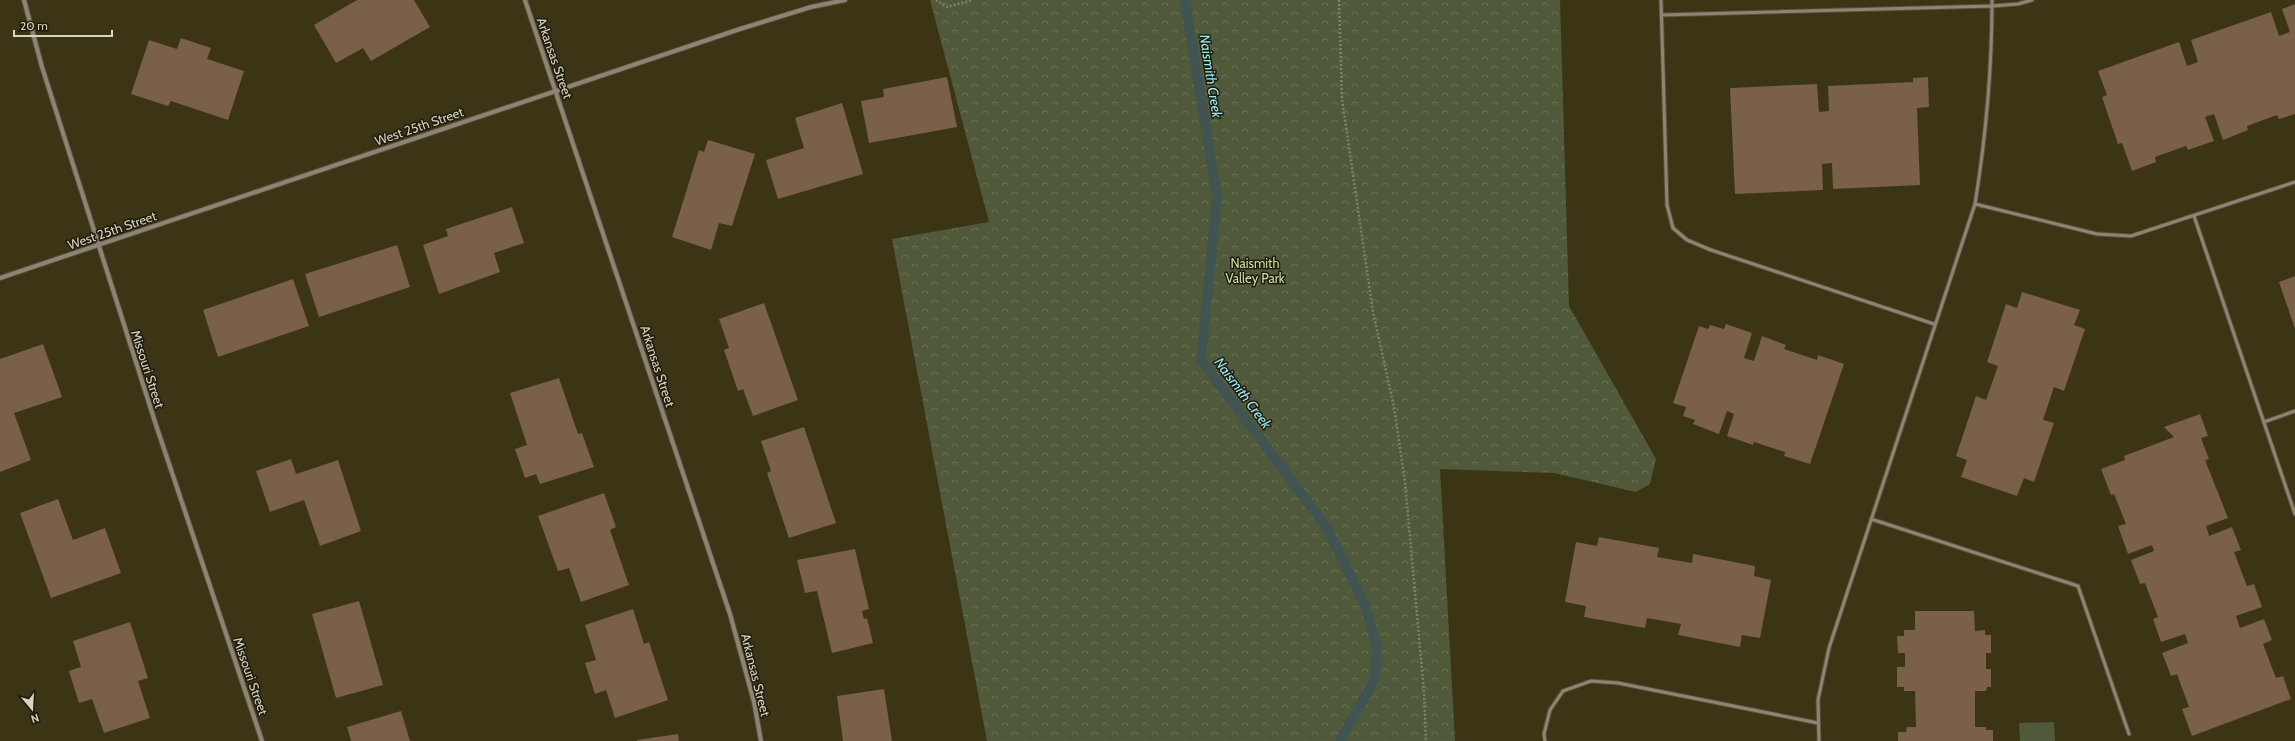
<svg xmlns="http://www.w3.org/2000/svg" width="2295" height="741" viewBox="0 0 2295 741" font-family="Cabin,sans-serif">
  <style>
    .grass { fill: #51593b }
    .park { fill: url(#park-crowns) }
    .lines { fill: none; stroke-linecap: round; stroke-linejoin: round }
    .stream { stroke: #405552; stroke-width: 10 }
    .building { fill: #7a5f49 }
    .lane-casing { stroke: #575134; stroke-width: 5 }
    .street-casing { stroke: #575134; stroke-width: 6 }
    .path { stroke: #847f66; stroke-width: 2.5; stroke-dasharray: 2 2; stroke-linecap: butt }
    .lane { stroke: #8e8377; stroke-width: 3 }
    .street { stroke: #8e8377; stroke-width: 4 }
    .labels { text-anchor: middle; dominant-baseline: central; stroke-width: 3; stroke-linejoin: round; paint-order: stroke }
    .street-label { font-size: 13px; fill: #d7d3c1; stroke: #1f1c0e }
    .park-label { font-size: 13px; fill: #cddda3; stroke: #1f1c0e }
    .water-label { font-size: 14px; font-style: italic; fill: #9ae9f5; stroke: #1f1c0e }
  </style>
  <defs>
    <pattern id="park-crowns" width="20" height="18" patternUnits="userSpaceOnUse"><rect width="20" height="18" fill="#51593b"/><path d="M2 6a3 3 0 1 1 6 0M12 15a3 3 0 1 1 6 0" fill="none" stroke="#697056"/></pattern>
  </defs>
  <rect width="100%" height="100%" fill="#3b3415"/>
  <path class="grass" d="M2054,722L2055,741H2020L2019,723Z"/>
  <path class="park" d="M930,0H1560L1569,306L1656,459L1650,484L1636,492L1554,473L1440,469L1455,741H987L892,239L989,222Z"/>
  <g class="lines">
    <path class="stream" d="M1185,0L1217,197L1201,360L1327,528L1365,605L1377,647L1375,678L1340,741"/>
  </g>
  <path class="building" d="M357,0H414L430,27L371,61L363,48L336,63L314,25Z
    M2295,4V114L2279,119L2277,115L2247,126L2248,130L2223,140L2214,114L2205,117L2214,141L2188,150L2186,146L2155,157L2156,162L2132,171L2122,143L2118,144L2102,97L2107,95L2098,71L2179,42L2187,66L2198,62L2191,40L2271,12L2279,36L2290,32L2282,9Z
    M181,38L211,48L207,59L244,71L228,120L171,101L168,106L131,94L149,40L177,49Z
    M947,77L957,127L869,143L861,101L884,97L883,89Z
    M1928,77L1929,107L1917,108L1920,185L1833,189L1832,163L1822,164L1823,190L1735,194L1730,88L1817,84L1819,112L1829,111L1828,86L1913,82V78Z
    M842,103L863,174L778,199L766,160L804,148L795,118Z
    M708,140L755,154L732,226L719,223L711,250L672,237L699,150L704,152Z
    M512,207L524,243L494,253L500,272L439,294L423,245L448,236L446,229Z
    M397,245L410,287L319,317L305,274Z
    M2295,276V329L2279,282Z
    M293,279L309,326L218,357L203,310Z
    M2022,292L2080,310L2074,325L2085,329L2064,391L2054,387L2043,420L2054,423L2034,482L2024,478L2017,496L1961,477L1967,460L1956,456L1976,396L1986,400L1998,366L1987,362L2006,304L2017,308Z
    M764,303L798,400L753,416L743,389L738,391L724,350L729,348L719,319Z
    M1726,324L1752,333L1744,358L1754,361L1762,336L1786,345L1784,349L1817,360L1818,355L1844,364L1810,464L1784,456L1785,452L1754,442L1753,445L1727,436L1734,414L1727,411L1719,434L1693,424L1695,420L1683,416L1686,407L1673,403L1699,326L1708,329L1710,325L1724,329Z
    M43,344L62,397L14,413L31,460L0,472V359Z
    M559,378L578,434L582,433L594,467L540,484L536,474L525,478L515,449L527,445L510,393Z
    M2200,414L2208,436L2201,438L2209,459L2205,460L2228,518L2206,526L2209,536L2232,527L2241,550L2234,552L2247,586L2254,584L2262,607L2236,616L2240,628L2264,619L2272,640L2263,644L2276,678L2283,676L2291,699L2192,736L2182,709L2189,707L2177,674L2171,676L2162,653L2188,643L2185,634L2161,642L2153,619L2158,617L2145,583L2140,584L2131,560L2154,551L2152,545L2128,554L2118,526L2126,524L2114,494L2111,495L2101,469L2125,460L2124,456L2174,437L2164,427Z
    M804,427L836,523L789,538L767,473L771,471L761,441Z
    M291,459L296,474L338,460L361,531L320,546L304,500L270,512L256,471Z
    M604,493L616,527L610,530L629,585L581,602L569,568L558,571L538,516Z
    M58,499L73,540L105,528L121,573L51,598L20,513Z
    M1599,537L1659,548L1657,557L1692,563L1693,554L1755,566L1754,576L1771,580L1760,638L1742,635L1740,647L1678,635L1681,624L1647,618L1645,628L1584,617L1586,606L1565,602L1576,542L1597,546Z
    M855,549L869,609L862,611L864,619L867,618L873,643L832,653L817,591L805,593L797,560Z
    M359,601L383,685L336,698L312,614Z
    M633,609L644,644L649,642L668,700L615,718L606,690L595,694L585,663L596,660L585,625Z
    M1915,611H1974L1975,631L1985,630V635H1991V653H1986V669H1991V687H1987L1986,691H1975V727H1986V730H1993V741H1898V732H1906L1907,727H1916L1915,691H1904V687H1897V667H1905V653H1898L1897,636H1904V630H1915Z
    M130,622L148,678L138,681L150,718L104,733L92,699L79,703L69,671L81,667L73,641Z
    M884,689L892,741H843L837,696Z
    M401,711L410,741H351L347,727Z
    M678,734L679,741H637V740Z"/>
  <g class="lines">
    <defs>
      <path id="lane" d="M1661,0L1667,205L1673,228L1687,240L1711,250L1934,324
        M1662,15L1992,6L2018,4L2032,0
        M1975,204L2097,234L2131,236L2295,182
        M2194,216L2295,514
        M2264,422L2295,411
        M1871,519L2078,586L2129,734
        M1545,741L1544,734L1550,710L1563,691L1591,681L1618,683L1818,723
        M1819,741L1818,700L1829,648L1975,204C1986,136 1992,69 1992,0"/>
      <path id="street" d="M24,0L42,67L156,425L262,741
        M525,0L730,614L754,702L761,741
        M0,278L740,29L811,7L845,0"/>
    </defs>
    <use href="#lane" class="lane-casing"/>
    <use href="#street" class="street-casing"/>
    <path class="path" d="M936,0L947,7L972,0
      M1339,0L1342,99L1373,312L1394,407L1405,482L1424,692L1426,741"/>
    <use href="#lane" class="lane"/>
    <use href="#street" class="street"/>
  </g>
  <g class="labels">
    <g class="street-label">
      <text transform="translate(555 58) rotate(71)">Arkansas Street</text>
      <text transform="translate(419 126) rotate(-19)">West 25th Street</text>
      <text transform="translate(112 230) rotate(-19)">West 25th Street</text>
      <text transform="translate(658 366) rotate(72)">Arkansas Street</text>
      <text transform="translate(148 369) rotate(72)">Missouri Street</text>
      <text transform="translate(756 675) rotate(76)">Arkansas Street</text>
      <text transform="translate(251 676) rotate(71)">Missouri Street</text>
    </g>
    <g class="park-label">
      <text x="1255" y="263">Naismith<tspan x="1255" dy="15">Valley Park</tspan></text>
    </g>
    <g class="water-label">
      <text transform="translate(1211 76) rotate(81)">Naismith Creek</text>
      <text transform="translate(1243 393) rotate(53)">Naismith Creek</text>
    </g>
  </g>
  <g transform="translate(32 709) rotate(162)" stroke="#1f1c0e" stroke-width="3" paint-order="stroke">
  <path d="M0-3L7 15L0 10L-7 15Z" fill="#d7d3c1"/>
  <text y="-6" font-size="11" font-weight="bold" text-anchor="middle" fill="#d7d3c1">N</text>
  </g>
  <path d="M14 30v6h98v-6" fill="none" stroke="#d7d3c1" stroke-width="2"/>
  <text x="20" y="30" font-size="12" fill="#d7d3c1" stroke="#1f1c0e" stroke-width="3" paint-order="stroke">20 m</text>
</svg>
